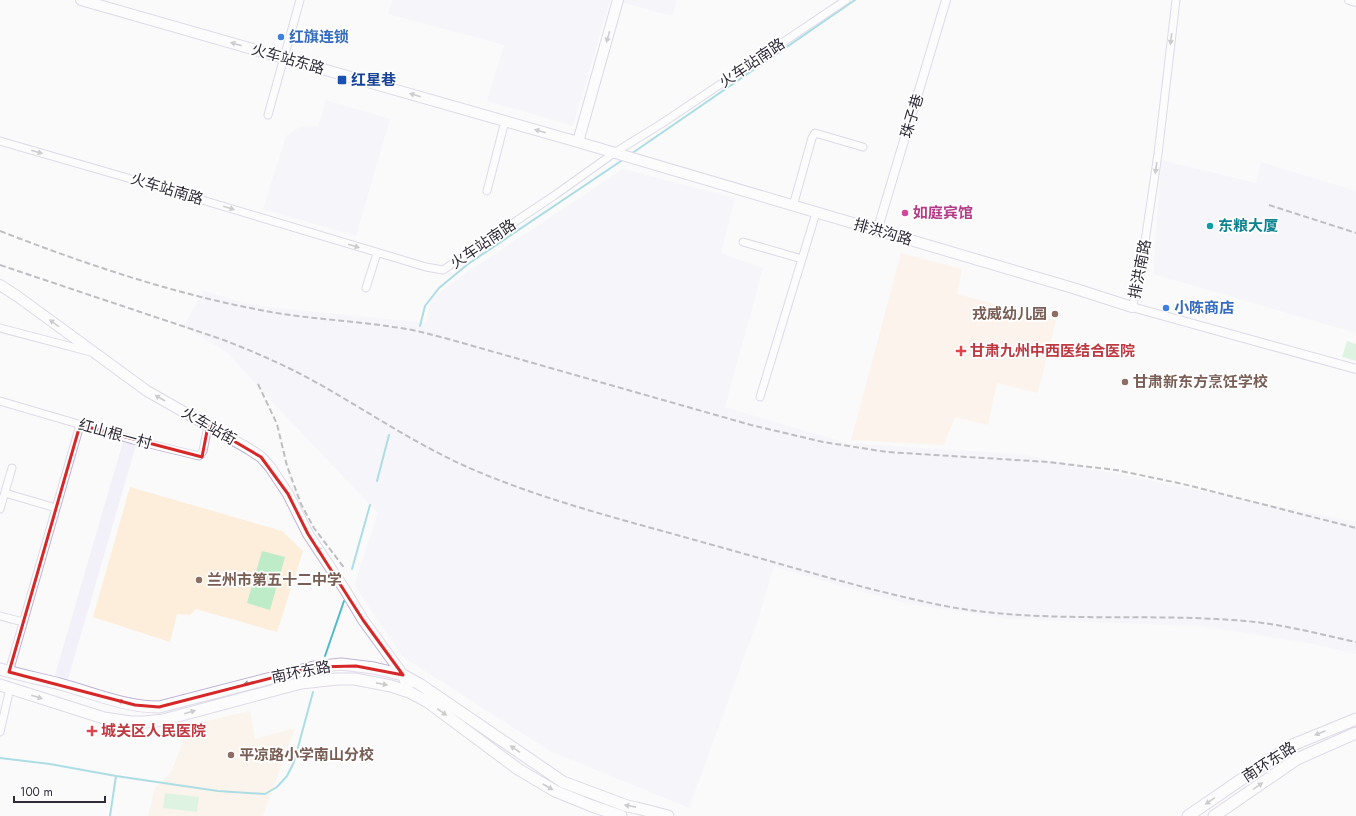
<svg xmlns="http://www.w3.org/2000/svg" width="1356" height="816" viewBox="0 0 1356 816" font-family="Jost,'Noto Sans SC',sans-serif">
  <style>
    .built { fill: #f2f0f8 }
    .education { fill: #fdeddb }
    .medical { fill: #ffecdc }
    .green { fill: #beecc8 }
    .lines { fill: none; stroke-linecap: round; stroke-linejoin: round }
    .stream { stroke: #51baca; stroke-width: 2 }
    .minor-casing { stroke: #beb3d5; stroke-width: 9 }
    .tertiary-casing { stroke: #beb3d5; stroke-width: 10 }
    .secondary-casing { stroke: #beb3d5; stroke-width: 12 }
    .trunk-casing { stroke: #beb3d5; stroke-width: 13 }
    .minor { stroke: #fff; stroke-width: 7 }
    .tertiary { stroke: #fff; stroke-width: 8 }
    .secondary { stroke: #fff; stroke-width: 10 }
    .trunk { stroke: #fff; stroke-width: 11 }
    .rail { stroke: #78757e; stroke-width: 2; stroke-dasharray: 6 3; stroke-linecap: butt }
    .oneway { fill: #98959c }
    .marked { fill: none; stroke: #d62828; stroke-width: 3; stroke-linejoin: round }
    .shop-dot { fill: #3f7fe0; stroke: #fff; stroke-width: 1.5 }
    .transit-dot { fill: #1a4fb4; stroke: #fff; stroke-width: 1.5 }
    .hotel-dot { fill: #d1479c; stroke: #fff; stroke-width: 1.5 }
    .culture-dot { fill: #0f9aa8; stroke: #fff; stroke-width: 1.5 }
    .education-dot { fill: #8d6e63; stroke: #fff; stroke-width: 1.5 }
    .health-dot { fill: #e0444e; stroke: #fff; stroke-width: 1.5 }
    .labels { text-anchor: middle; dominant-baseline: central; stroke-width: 3.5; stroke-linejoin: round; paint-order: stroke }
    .shop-label { font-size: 15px; font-weight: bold; fill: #366cbe; stroke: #fff; text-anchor: start }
    .street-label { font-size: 15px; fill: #302b39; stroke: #fff }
    .transit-label { font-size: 15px; font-weight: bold; fill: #164399; stroke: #fff; text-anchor: start }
    .hotel-label { font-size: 15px; font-weight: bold; fill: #b23c85; stroke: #fff; text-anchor: start }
    .culture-label { font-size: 15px; font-weight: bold; fill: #0d838f; stroke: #fff; text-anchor: start }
    .education-label { font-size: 15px; font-weight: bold; fill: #785e54; stroke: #fff; text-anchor: start }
    .health-label { font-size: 15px; font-weight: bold; fill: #be3a42; stroke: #fff; text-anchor: start }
  </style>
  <rect width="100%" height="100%" fill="#fafafa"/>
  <path class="built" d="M392,0H610L573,126L487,101L504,45L388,14Z
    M623,0H677L672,16L622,2Z
    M326,100L390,119L356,236L263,209L286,136L298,128L305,126L318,127Z
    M1161,160L1256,183L1261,162L1356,191V333L1153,274Z
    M623,169L735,198L721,253L763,268L725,407L846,443L1019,454L1356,522V654L1314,644L1201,626L1008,619L907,604L774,567L758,619L689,808L550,751L403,657L354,585L378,513L273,403L228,353L183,326L204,291L244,303L287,309L426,323L431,298L469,271Z
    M123,442L136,445L68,679L55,675Z"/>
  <path class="education" d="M130,487L282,531L303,551L277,632L196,609L190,615L177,614L170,642L93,617Z
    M250,711L255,739L295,728L263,816H148L155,788L171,772L190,725Z"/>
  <path class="medical" d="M901,253L962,269L957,294L1056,320L1038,393L997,383L988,425L955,417L944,445L851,440Z"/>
  <path class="green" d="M1347,341L1356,344V361L1342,357Z
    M262,551L285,557L270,610L247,603Z
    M165,793L199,797L197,812L163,808Z"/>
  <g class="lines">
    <path class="stream" d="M631,154L855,0
      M420,326L425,306L439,288L468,264L624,159
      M377,481L389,435
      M352,569L370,505
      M325,656L344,601
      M0,758L50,764L116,776L218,791L265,794L277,787L287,776L294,762L313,692
      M110,816L116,776"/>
    <defs>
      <path id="minor" d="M268,115L300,0
        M0,141L152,185L426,267L443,270L555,195L614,153L661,124L846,0
        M487,191L505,121
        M793,206L812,138L815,133L863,147
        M743,242L802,259
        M366,288L377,253
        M1132,307L1139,282L1158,154L1176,0
        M0,328L91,352
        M760,397L816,213
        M0,401L133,440L199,456L203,451L208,426
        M5,493L56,508
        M0,509L12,468
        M0,616L23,622
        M9,672L80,425
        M0,732L10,688"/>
      <path id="tertiary" d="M1349,0L1356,2
        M877,231L946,0
        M1132,307L1356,369"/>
      <path id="secondary" d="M81,0L578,142L1073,288L1132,307
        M578,142L618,0
        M0,285L17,296L147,391L249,449L261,457L270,467L288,494L308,534L345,590L363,620L403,675L409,692"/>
      <path id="trunk" d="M0,669C20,675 40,679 60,684C93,693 125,707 159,707L314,667L341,664L374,668L403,675L421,685L563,782L627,806L637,808L668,816
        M0,685L104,718L131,722H145L163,720L301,683L338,679H355L391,686L409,692L428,702L518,769L555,791L592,806L621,816
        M1188,816L1290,746L1356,719
        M1214,816L1297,759L1356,733"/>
    </defs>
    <use href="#minor" class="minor-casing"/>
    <use href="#tertiary" class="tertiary-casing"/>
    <use href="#secondary" class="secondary-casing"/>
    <use href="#trunk" class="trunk-casing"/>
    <use href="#minor" class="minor"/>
    <use href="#tertiary" class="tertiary"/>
    <use href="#secondary" class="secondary"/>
    <use href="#trunk" class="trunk"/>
    <path class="rail" d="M1269,205L1356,233
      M0,231C85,264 171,293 260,310C304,319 349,320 393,327C413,329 432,335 452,340L751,425L823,442L887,452L1048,462L1116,470L1183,484L1356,528
      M0,265L221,339C255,352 287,366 319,384C367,411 414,443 465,466C541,500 628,521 709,544C786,565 862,589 940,605C1040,625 1144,612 1245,621C1282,624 1319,634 1356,642
      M258,384L277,424L287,466L301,504L314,528L345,569"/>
  </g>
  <defs><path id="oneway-solid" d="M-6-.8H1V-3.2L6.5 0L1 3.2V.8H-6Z"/></defs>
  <g class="oneway">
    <use href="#oneway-solid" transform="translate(608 37) rotate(106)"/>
    <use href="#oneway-solid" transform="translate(1171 39) rotate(97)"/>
    <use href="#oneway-solid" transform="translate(236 44) rotate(-164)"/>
    <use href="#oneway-solid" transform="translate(415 95) rotate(-164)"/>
    <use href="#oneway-solid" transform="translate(540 131) rotate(-164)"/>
    <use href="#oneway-solid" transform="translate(37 152) rotate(16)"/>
    <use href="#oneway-solid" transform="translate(1156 168) rotate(98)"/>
    <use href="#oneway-solid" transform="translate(229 208) rotate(17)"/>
    <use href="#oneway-solid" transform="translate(354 246) rotate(17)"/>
    <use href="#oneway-solid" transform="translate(54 323) rotate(-144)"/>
    <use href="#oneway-solid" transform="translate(160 398) rotate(-150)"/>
    <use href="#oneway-solid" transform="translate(320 551) rotate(-123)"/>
    <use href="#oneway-solid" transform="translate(249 683) rotate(166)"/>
    <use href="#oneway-solid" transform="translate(382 684) rotate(11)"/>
    <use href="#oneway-solid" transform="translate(37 697) rotate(18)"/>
    <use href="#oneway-solid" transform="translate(123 702) rotate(-167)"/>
    <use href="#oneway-solid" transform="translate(190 712) rotate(-16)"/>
    <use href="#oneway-solid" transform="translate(442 712) rotate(35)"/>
    <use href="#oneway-solid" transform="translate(1320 733) rotate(157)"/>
    <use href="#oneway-solid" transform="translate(515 749) rotate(-146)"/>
    <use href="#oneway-solid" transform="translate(1258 786) rotate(-35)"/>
    <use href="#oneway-solid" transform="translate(548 787) rotate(30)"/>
    <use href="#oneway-solid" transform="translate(1210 801) rotate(145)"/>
    <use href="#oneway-solid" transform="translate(630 806) rotate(-169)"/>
  </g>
  <path d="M0 0H1356V816H0ZM80,425L202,457L208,426L261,457L288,494L308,534L363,620L403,675L356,666L314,667L159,707L135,705L9,672Z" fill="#fafafa" fill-opacity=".55" fill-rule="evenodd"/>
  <path class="marked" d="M80,425L202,457L208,426L261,457L288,494L308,534L363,620L403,675L356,666L314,667L159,707L135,705L9,672Z"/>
  <g class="shop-dot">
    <circle cx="281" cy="37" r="4"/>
    <circle cx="1166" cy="308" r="4"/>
  </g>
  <rect class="transit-dot" x="337" y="75" width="10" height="10" rx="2"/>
  <circle class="hotel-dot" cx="905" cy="213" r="4"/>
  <circle class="culture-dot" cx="1210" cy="226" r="4"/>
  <g class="education-dot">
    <circle cx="1055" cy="314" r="4"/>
    <circle cx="1125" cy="382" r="4"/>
    <circle cx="199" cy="580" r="4"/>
    <circle cx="231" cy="755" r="4"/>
  </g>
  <g class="health-dot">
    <path d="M959 345h4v4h4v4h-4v4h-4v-4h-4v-4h4z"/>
    <path d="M90 725h4v4h4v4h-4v4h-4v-4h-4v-4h4z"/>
  </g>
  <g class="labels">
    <g class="shop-label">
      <text x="289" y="37">红旗连锁</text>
      <text x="1174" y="308">小陈商店</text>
    </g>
    <g class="street-label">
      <text transform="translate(288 59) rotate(16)">火车站东路</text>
      <text transform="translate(752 63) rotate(-34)">火车站南路</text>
      <text transform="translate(912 116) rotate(-73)">珠子巷</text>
      <text transform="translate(167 189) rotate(17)">火车站南路</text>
      <text transform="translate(883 232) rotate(16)">排洪沟路</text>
      <text transform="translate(483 244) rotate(-34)">火车站南路</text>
      <text transform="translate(1140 269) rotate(-79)">排洪南路</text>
      <text transform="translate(209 426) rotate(30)">火车站街</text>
      <text transform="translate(115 434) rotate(15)">红山根一村</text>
      <text transform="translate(301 672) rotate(-11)">南环东路</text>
      <text transform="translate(1269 762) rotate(-33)">南环东路</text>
    </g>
    <g class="transit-label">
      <text x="351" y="80">红星巷</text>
    </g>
    <g class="hotel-label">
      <text x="913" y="213">如庭宾馆</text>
    </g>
    <g class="culture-label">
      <text x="1218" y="226">东粮大厦</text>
    </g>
    <g class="education-label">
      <text x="1047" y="314" text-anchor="end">戎威幼儿园</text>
      <text x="1133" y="382">甘肃新东方烹饪学校</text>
      <text x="207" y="580">兰州市第五十二中学</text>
      <text x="239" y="755">平凉路小学南山分校</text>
    </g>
    <g class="health-label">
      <text x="970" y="351">甘肃九州中西医结合医院</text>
      <text x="101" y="731">城关区人民医院</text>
    </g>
  </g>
  <path d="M14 796v6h91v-6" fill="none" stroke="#302b39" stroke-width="2"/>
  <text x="20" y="796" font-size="12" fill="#302b39" stroke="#ffffff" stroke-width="3" paint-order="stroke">100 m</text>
</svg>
